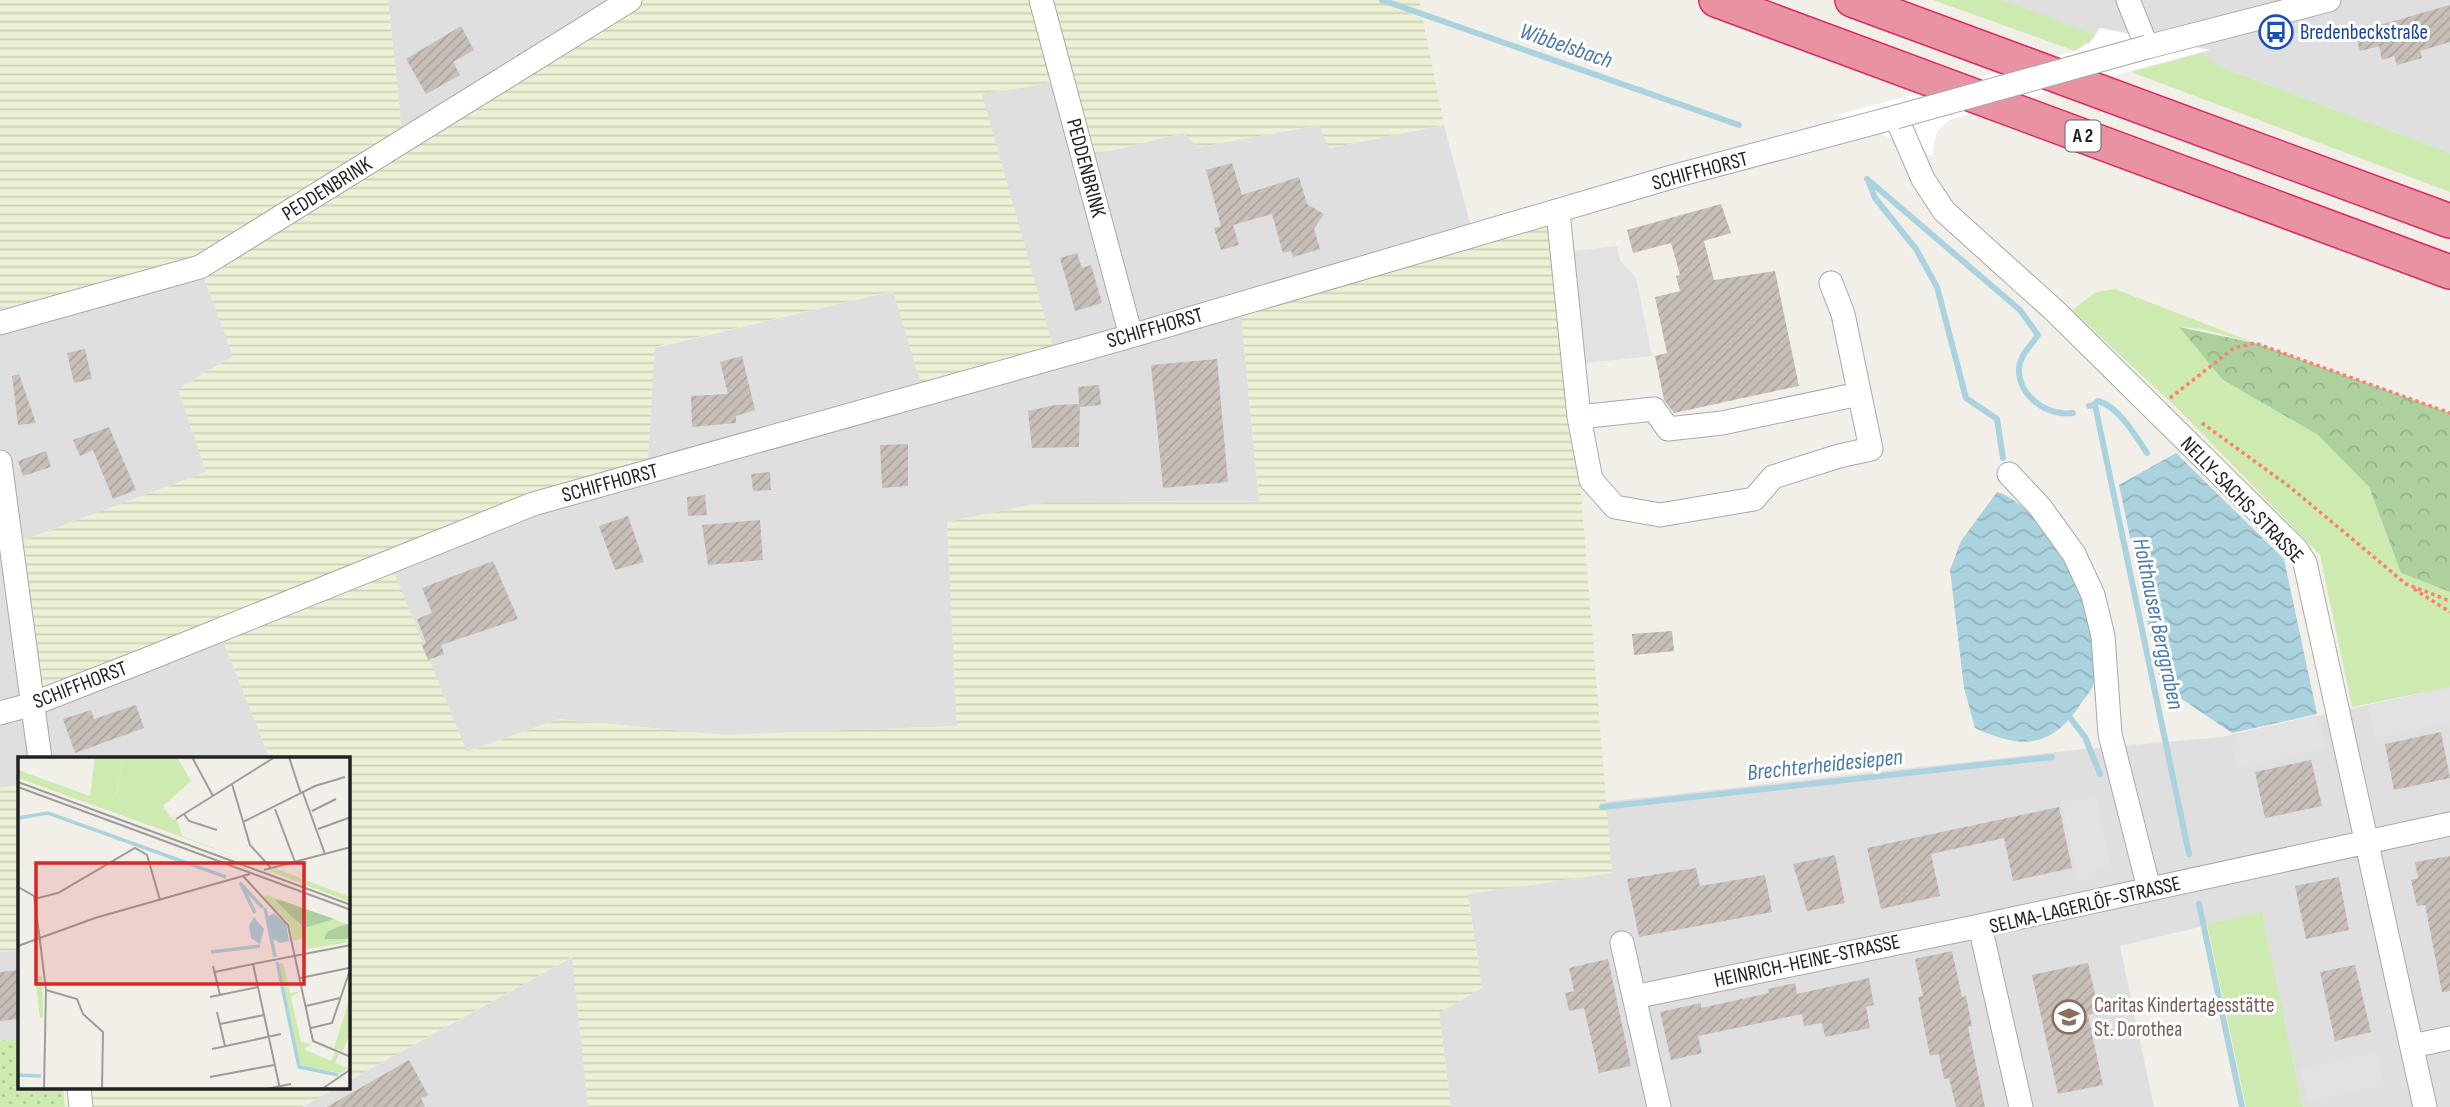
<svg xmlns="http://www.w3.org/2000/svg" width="2450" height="1107" viewBox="0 0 2450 1107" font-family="'Sofia Sans Condensed',sans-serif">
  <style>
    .residential { fill: #e0dfdf }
    .farmland { fill: url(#farmland-rules) }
    .grass { fill: #cdebb0 }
    .forest { fill: url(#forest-crowns) }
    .garden { fill: url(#garden-dots) }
    .parking { fill: #e2e2e2 }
    .water { fill: url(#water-waves) }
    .pier { fill: #fff }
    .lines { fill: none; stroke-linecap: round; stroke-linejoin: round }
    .stream { stroke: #aad3df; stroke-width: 6 }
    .building { fill: url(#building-hatch) }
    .minor-casing { stroke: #a9a9a9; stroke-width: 25 }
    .highway-casing { stroke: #dc2a67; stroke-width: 36 }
    .path { stroke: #fa8072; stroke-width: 3.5; stroke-dasharray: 3.5 3.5; stroke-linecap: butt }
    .minor { stroke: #fff; stroke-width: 23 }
    .highway { stroke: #e892a2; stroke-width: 33 }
    .minor-bridge-casing { stroke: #a9a9a9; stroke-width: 25; stroke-linecap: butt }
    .minor-bridge { stroke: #fff; stroke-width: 23 }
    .labels { text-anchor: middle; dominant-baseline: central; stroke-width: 6; stroke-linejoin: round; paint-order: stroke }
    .shield { fill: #fff; stroke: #646464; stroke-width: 2 }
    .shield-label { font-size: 19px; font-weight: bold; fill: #222 }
    .transit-label { font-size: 21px; fill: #164399; stroke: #fff; text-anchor: start }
    .street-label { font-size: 21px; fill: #222; stroke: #fff }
    .education-label { font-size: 21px; fill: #785e54; stroke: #fff; text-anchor: start }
    .water-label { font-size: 23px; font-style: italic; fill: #4a7aab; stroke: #fff }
    .inset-river { fill: none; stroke: #aad3df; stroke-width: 3.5 }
    .inset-road { fill: none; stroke: #9f9d99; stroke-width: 2 }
    .view { fill: #d62828; fill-opacity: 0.15; stroke: #d62828; stroke-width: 3.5 }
    .inset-edge { fill: none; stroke: #222; stroke-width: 3.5 }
  </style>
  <defs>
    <pattern id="farmland-rules" width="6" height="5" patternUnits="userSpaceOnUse" patternTransform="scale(1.75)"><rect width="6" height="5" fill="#eef0d5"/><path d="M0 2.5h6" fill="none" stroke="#ccceb7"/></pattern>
    <pattern id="forest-crowns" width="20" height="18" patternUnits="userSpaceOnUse" patternTransform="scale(1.75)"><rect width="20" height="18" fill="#add19e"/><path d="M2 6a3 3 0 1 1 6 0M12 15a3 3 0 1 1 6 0" fill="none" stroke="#95b388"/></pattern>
    <pattern id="garden-dots" width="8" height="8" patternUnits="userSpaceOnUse" patternTransform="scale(1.75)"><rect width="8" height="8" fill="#cdebb0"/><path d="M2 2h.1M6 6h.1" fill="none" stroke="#b0c997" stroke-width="1.8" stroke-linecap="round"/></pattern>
    <pattern id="water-waves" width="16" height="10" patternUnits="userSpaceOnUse" patternTransform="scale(1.75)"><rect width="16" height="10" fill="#aad3df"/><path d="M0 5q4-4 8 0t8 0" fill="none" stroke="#92b5bf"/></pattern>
    <pattern id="building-hatch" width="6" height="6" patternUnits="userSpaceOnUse" patternTransform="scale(1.75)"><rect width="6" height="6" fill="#c7bfb8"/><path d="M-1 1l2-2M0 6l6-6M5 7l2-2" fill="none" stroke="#aba49e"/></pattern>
  </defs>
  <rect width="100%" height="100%" fill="#f2efe9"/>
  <path class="residential" d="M388,0H628L403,141Z
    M2002,0H2450V153L2221,67L2203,53L2131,72L2089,44Z
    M1068,80L1094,155L1183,133L1199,147L1320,125L1330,148L1444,125L1472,231L1240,304L1259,501L1045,502L947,522L957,726L725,735L559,719L466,752L388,560L647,473L654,348L893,291L982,94Z
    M200,267L233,356L178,389L206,472L11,545L220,633L270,759H19V785L0,788V306L10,307Z
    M2450,687V1107H2303L2262,912L2120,946L2154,1107H1451L1439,1013L1482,988L1468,894L1612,873L1604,802L2075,750L2222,737Z
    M19,950V1038L0,1041V952Z
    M573,957L588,1107H302L336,1088H348V1081Z"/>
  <path class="farmland" d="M0,0H388L403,140L628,0H1419L1444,125L1329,148L1319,125L1199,147L1183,133L1094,155L1068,80L982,94L1056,357L924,394L893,291L655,347L647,473L389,560L467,752L559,719L725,735L957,726L947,522L1045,502L1259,501L1240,304L1558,212L1612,873L1468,894L1482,988L1439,1013L1451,1107H588L572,957L348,1081V759H270L220,633L30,705L11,545L206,472L178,389L233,356L200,267L10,307L0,306Z
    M19,786V950L0,952V788Z
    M79,1088H336L302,1107H81Z"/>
  <path class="grass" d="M1933,0H2002L2097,35L2075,51Z
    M2203,53L2221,67L2450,153V192L2131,72Z
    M2115,289L2255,343L2202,329L2179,327L2223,380L2318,435L2369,487L2401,573L2450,592V687L2352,707L2320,555L2179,410L2072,310L2096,292Z
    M2262,912L2303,1107H2246L2207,924Z"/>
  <path class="forest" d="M2179,327L2255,343L2450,413V592L2401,573L2369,487L2318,435L2223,380Z"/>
  <path class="garden" d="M19,1038V1088H63L65,1107H0V1041Z"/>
  <path class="parking" d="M1617,246L1620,260L1636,278L1652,356L1585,363L1572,251Z
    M2450,688V722L2375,739L2368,706Z
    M2317,715L2325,749L2236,769L2232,750L2238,748L2235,734Z
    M2096,796L2111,865L2095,869L2096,877L2078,880L2061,804Z
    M2377,1052L2384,1085L2308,1101L2301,1069Z"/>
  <path class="water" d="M2176,453L2284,559L2317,714L2232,733L2161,685L2119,485Z
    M1997,492C2029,500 2078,567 2088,598C2094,618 2099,664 2094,683C2092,690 2084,699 2080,705C2051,749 2020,749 1975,728L1964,688L1950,570L1961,541Z"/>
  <path class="pier" d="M2100,28L2210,50L1949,120L1937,131L1932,156L1837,115L2075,51L2089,44Z"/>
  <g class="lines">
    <path class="stream" d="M1382,0L1739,125
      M1867,179L2020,310L2038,335C2031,346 2020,354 2019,369C2018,396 2048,417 2073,413
      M1868,180L1875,198L1916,249L1937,287L1966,398L1997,419L2003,458
      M2093,405L2098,401C2119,407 2135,435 2147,453
      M2089,406L2095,405L2189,854
      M2071,719L2085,737L2100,774
      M1602,807L2052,757
      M2199,904L2242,1107"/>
  </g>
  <path class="building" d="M2450,5V42L2420,51L2422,58L2397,65L2394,56L2382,60L2379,46L2360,51L2355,32Z
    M461,26L474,50L453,62L460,75L426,94L406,59Z
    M1232,163L1242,195L1299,177L1307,204L1324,214L1314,229L1320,249L1293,257L1291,251L1283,253L1272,214L1233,225L1239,245L1221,250L1214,228L1221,226L1206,170Z
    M1721,204L1731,233L1704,241L1714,280L1775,271L1799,386L1674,413L1664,400L1655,356L1667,353L1655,297L1680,291L1676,276L1680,275L1671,243L1633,253L1627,230Z
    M1077,253L1082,268L1091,265L1102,303L1075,311L1060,258Z
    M85,349L92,379L74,383L67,353Z
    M742,356L755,410L736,416V423L692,427L691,396L728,394L720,362Z
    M1217,359L1228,482L1163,488L1151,365Z
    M19,374L36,423L18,425L12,376Z
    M1099,385L1101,405L1080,407L1079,447L1032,448L1028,411L1055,405L1079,404L1078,387Z
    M109,427L136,490L113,499L93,450L80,456L73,440Z
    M908,444V486L882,488L880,445Z
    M46,451L51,467L23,476L18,461Z
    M770,472L771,490L753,491L751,474Z
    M705,495L707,515L688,516L687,497Z
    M628,516L644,562L615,570L599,526Z
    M760,520L763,560L708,565L702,525Z
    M493,561L518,619L441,645L444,654L428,660L422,645L426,643L417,619L432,613L422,588Z
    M1672,631L1674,651L1634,655L1632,634Z
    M136,705L144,728L75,753L63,719L91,710L94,719Z
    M2441,732L2450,778L2394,790L2385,744Z
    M2311,760L2322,806L2265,818L2255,772Z
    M2059,807L2072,868L2013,881L2004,838L1931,854L1940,896L1881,909L1867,848Z
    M1835,855L1845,903L1807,911L1793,864Z
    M2450,856V991L2442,992L2425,905L2417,906L2411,880L2418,878L2415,862Z
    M1696,868L1700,886L1765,875L1772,912L1639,937L1627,879Z
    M2339,877L2349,930L2306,939L2295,886Z
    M1952,951L1962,997L1966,996L1972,1026L1968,1027L1985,1107H1956L1949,1078L1944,1079L1939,1054L1930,1056L1918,997L1923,996L1915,959Z
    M1608,959L1631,1066L1599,1073L1584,1008L1569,1011L1565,993L1574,991L1569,968Z
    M2088,963L2099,1012L2088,1015L2103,1085L2058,1094L2032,975Z
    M2355,965L2371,1032L2335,1041L2320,972Z
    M19,970V1019L0,1021V972Z
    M1869,978L1874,1005L1866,1007L1870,1028L1825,1037L1822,1023L1804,1026L1802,1014L1698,1036L1702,1053L1671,1060L1660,1012L1701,1003V1008L1769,993L1768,989L1795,983L1797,994Z
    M409,1060L428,1095L421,1098L425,1107H327Z"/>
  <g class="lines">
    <defs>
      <path id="minor" d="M1041,0L1131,336
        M2128,0L2147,47L2329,0
        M1558,212L1579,417L1654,409L1668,429L1722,423L1859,394
        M0,323L200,267L630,0
        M1579,417L1591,480L1615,507L1660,515L1754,499L1773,477L1839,456L1871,449L1843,314L1831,283
        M0,462L40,759
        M2009,474L2040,507L2074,554L2093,595L2103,636L2110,734L2149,889
        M0,713L30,705L148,659L533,504L1131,336L1675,176L1896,117L1923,179L1944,211L2056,312L2296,549L2305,563L2425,1107
        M1622,943L1659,1107
        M1634,997L1980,926
        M2412,1046L2450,1038
        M79,1088L81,1107
        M2021,1107L1980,926L2450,824"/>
      <path id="highway" d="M1716,0L2450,272
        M1852,0L2450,221"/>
    </defs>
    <use href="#minor" class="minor-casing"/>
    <use href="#highway" class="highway-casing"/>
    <path class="path" d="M2170,398L2234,348L2255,343L2450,413
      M2202,423L2290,487L2406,584L2450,601
      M2414,589L2450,612"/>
    <use href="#minor" class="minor"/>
    <use href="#highway" class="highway"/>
    <defs>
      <path id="minor-bridge" d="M1896,117L2147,47"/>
    </defs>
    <use href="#minor-bridge" class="minor-bridge-casing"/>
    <use href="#minor-bridge" class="minor-bridge"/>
  </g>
  <defs>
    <symbol id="bus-ring" viewBox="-11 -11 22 22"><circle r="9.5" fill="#fff" stroke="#1a4fb4" stroke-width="1.5"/><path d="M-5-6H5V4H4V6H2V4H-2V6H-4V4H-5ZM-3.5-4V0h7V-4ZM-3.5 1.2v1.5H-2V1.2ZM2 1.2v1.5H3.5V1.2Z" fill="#1a4fb4"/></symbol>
    <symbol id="school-ring" viewBox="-11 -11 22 22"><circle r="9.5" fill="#fff" stroke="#8d6e63" stroke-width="1.5"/><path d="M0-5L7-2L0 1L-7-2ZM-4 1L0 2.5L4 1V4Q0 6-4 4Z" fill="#8d6e63"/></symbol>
  </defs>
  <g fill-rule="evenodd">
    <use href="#bus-ring" x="2257" y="13" width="38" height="38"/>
    <use href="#school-ring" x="2050" y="998" width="38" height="38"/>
  </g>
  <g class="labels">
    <rect class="shield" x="2065.5" y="120.5" width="35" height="31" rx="5"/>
    <g class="shield-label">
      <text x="2083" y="136">A 2</text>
    </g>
    <g class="transit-label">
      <text x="2300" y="32">Bredenbeckstraße</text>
    </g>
    <g class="street-label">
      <text transform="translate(1086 168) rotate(75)">PEDDENBRINK</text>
      <text transform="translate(1700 171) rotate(-15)">SCHIFFHORST</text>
      <text transform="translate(327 189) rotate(-32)">PEDDENBRINK</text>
      <text transform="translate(1155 328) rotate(-16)">SCHIFFHORST</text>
      <text transform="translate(610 483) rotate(-15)">SCHIFFHORST</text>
      <text transform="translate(2242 500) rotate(46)">NELLY-SACHS-STRASSE</text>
      <text transform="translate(80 685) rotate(-21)">SCHIFFHORST</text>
      <text transform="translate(2085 905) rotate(-13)">SELMA-LAGERLÖF-STRASSE</text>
      <text transform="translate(1807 961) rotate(-12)">HEINRICH-HEINE-STRASSE</text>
    </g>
    <g class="education-label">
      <text x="2094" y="1005">Caritas Kindertagesstätte<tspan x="2094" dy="24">St. Dorothea</tspan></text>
    </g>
    <g class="water-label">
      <text transform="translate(1566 46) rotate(19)">Wibbelsbach</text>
      <text transform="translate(2158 624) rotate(78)">Holthauser Berggraben</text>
      <text transform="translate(1825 765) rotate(-6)">Brechterheidesiepen</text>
    </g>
  </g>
  <g transform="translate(18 757)">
    <rect width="332" height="332" fill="#f2efe9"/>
    <path d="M77,0H109L104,6L98,39L103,41V51L159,63L164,79L247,110L0,21V13L72,39ZM259,112L332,140V145L251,114ZM249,138L265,144L257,143L277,160L281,169L316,162L328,167L310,174L332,185L289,192L287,181L275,184L272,167L245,140ZM265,206L272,236L283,234L273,240L283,285L294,287L286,292L313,304L317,295L321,297L317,306L330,311L323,316L282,309L259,207ZM332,240V276L325,294L316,291Z" fill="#cdebb0"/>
    <path d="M256,142L265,144L316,162L286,171ZM328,167L332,168V182H306L310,174Z" fill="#add19e"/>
    <path d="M109,0H159L173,24L145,49L152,60H157L143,66L135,58L103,51V41L98,40L104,6ZM24,219L25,260L22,261L17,220Z" fill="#cdebb0"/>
    <path d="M256,156L268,167L271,184L262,186L254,181L250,159ZM236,160L246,172L242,187L233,181L231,169Z" fill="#aad3df"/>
    <path class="inset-river" d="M0,61L30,56L208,120M222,126L245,151M223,127L237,156M247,151L257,200M193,195L242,189M259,205L281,310L320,318M0,318L23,319"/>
    <path class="inset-road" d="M174,0L195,39M271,0L283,37M0,25L333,148M214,27L232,88L253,111M0,30L333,153M285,36L307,97M257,52L277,105M294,54L318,42M166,57L171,64L199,73M158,62L257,0M225,65L297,29L327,20M300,72L333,60M246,113L333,90M225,119L270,168L295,284L333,300M0,130L16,139L23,192L28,233L26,332M16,142L40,136L117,91L129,98L142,143M0,189L77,161L232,117M195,209L202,238M197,215L235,207M282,221L331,211M28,233L59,242L65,257L85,275L84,332M192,240L240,230M288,249L322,241M199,255L207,289M202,267L246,258M293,271L314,266L333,210M194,292L263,277M192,320L256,308M248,332L273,327M262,332L235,207L333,188M304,332L333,312"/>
    <path class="view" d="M18,106H286V227H18Z"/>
    <rect width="332" height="332" class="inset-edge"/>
  </g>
</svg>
